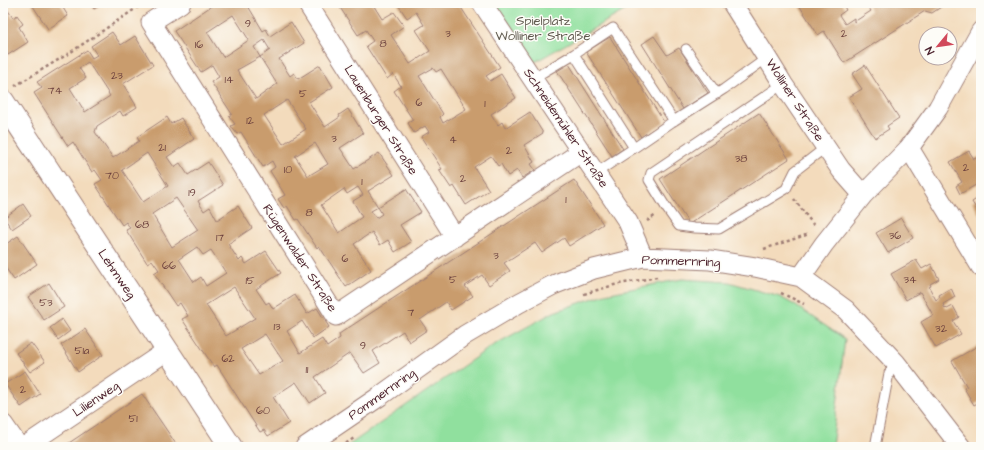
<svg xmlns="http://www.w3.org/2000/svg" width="984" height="450" viewBox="0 0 984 450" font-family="'Architects Daughter',sans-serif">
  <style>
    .green { fill: #90e09e; stroke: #6d8064 }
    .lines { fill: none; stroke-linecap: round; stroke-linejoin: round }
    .stream { stroke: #4ab6c6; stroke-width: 5.5 }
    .building { fill: #c99c6d; fill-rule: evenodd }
    .lane-casing { stroke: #9e7d74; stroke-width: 11 }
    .street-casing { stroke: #9e7d74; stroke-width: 21 }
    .secondary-casing { stroke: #9e7d74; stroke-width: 24 }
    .path { stroke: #9e7d74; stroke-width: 2.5; stroke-dasharray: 3 3; stroke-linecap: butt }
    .lane { stroke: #fff; stroke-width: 9 }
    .street { stroke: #fff; stroke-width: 19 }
    .secondary { stroke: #fff; stroke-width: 22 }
    .labels { text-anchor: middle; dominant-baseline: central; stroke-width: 3; stroke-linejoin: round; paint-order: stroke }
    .number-label { font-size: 11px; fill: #6a3e3c }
    .park-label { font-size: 13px; fill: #5f594e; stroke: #fdfcf7 }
    .street-label { font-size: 13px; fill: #4a1f2b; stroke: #fdfcf7 }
  </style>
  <rect width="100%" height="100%" fill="#fdfcf7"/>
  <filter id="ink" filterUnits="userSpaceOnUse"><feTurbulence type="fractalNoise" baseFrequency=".025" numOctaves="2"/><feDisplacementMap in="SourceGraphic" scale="8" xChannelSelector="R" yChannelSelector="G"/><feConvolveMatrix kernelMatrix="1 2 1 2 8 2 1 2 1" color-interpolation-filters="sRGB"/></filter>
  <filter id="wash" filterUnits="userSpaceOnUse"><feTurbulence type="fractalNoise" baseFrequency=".012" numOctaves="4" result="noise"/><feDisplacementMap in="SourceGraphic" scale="16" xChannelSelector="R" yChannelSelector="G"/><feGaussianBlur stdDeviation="0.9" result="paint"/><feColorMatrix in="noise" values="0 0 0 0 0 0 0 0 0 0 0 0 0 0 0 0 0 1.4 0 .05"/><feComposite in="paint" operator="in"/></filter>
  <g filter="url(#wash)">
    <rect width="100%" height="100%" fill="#f3dbbc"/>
    <path class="green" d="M495,3H638L535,62Z
      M682,279L729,282L780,297L793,304L845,339L832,447H346L492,346L554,312L605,294Z"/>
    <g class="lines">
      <path class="stream" d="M151,3H152"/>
    </g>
    <g id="blocks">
      <path class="building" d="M3,3L13,18L17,15L23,24L19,27L28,42L8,55L3,47Z
        M31,3H60L68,16L48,29Z
        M90,3H103L94,9Z
        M216,3H252L248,6L263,31L266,29L270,36L291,22L304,43L279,59L290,76L294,73L298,79L320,65L333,87L309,102L325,127L340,117L339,115L348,109L363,133L340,148L354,169L379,153L394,175L368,191L378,207L371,211L376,218L382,214L378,207L406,189L421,212L400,225L411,242L395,252L388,240L380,245L372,232L354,244L371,270L346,287L319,246L317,248L298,219L296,220L287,206L284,208L278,199L285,195L270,171L275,167L272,161L263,167L241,132L237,134L231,126L235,124L229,116L232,114L211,82L219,77L212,65L201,72L174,31ZM233,15L249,40L223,57L207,32ZM264,40L270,50L260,57L277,84L256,99L237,70L260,57L254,47ZM287,100L306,129L283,144L264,115ZM315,143L328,164L308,176L295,156ZM358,187L363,195L353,201L362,217L339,233L321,205L344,189L347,194Z
        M337,3H372L382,19L394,12L404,26L391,35L410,64L430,51L416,30L424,25L416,12L407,18L397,3H458L500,67L486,76L490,81L501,74L516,98L491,114L498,125L502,122L505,128L530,112L543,133L524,145L534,162L531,164L535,170L522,178L517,170L508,176L501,164L498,166L491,156L474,167L489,190L466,205L454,186L451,188L439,170L442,169L421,137L429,132L425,126L414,133L408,123L413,120L394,91L401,86L393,74L387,79L366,46L373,41L366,30L358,35ZM433,68L436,72L441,69L466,109L443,123L440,117L443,114L419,76Z
        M802,3H842L846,10L839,15L845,24L854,18V22L871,11L868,6L873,3H947L932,13L925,11L844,63L824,31L818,35L799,5Z
        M112,32L121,45L135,36L153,65L123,84L137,107L123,116L120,111L97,126L95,132L113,158L139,141L137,137L167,117L171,124L181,118L194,139L167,157L174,167L180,163L188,175L208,162L223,185L198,201L204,211L210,207L217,220L238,206L252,228L228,244L239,261L242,258L246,264L266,251L281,273L256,289L266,304L269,302L273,309L295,295L307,314L317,308L329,327L313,338L302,321L287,331L300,353L322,339L327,347L340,338L339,334L574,180L603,224L569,246L564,238L542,253L535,243L504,263L510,271L489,285L482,275L465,286L473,296L451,310L446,302L420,320L427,330L409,342L403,331L373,351L380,363L364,373L350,353L315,377L325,393L310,403L296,382L273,397L289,423L268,436L264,430L260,432L217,365L214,367L182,319L188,316L180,303L176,306L154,273L159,270L152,260L147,263L126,230L130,228L126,222L122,225L95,184L102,180L95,170L92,172L73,142L68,146L34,93L42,88L37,82L87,50L92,58L97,55L91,46ZM88,62L110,96L85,112L70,88L86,78L79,68ZM147,153L168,186L143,202L122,170ZM176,198L198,230L172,247L152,214ZM197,247L203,255L211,250L226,273L206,286L201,277L194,282L179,259ZM234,287L255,318L226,336L206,305ZM265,334L283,361L259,375L241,349Z
        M654,36L667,55L679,48L708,93L683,109L642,44Z
        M610,37L664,122L641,137L586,52Z
        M569,64L623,149L612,156L557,71Z
        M865,65L899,118L887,126L889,129L875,138L849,97L862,89L852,74Z
        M759,113L789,159L689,224L660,179Z
        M969,151L974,159L981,156V182L960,194L956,186L962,182L950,162Z
        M981,196V217L972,202Z
        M23,204L31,216L12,229L4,218Z
        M901,218L913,238L888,253L876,233Z
        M18,236L37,264L14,280L3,264V246Z
        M916,260L922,269L931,264L939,279L930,284L931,286L929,287L936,300L940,297L939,295L951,288L955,297L943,304L945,309L946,308L947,309L953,306L959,317L953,321L961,334L936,348L921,322L933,315L920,292L906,300L891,274Z
        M49,283L64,307L44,320L28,297Z
        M62,319L70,331L58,340L50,328Z
        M85,329L103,355L78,372L61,345Z
        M31,343L45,362L30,372L16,353Z
        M981,344V378L980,379L981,380V401L974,405L964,388L967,387L952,361Z
        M25,371L40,394L21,407L5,384Z
        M142,394L178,447H63Z"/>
    </g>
  </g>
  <g filter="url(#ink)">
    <use href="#blocks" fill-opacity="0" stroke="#9e7d74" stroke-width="1"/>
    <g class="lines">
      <defs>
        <path id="lane" d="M686,49L717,94
          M574,54L613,28L674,121
          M532,79L574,54L634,148L672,122L724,89L767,58
          M783,84L651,173L649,180L667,209L679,226L694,228L719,229L786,189L795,171L826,147
          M596,173L634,148
          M875,447L889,373L896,363"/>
        <path id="street" d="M181,3L151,22L336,316L581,152
          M307,3L455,237
          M482,3L628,222L643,257
          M732,3L767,58L783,84L841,170L863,195
          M909,148L981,267
          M801,277L824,244L863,195L909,148L938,108L981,31
          M3,424L19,447
          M24,447L168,350
          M305,447L380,396L465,335L519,303L553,285L594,269L643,257L710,260L755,267L801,277L846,310L896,363L961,447"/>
        <path id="secondary" d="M3,101L231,447"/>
      </defs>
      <use href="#lane" class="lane-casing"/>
      <use href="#street" class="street-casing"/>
      <use href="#secondary" class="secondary-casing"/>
      <path class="path" d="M138,7L140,3
        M15,86L68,54L138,7L140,9
        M794,199L815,227
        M647,221L656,215
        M764,249L809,234
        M781,293L804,304
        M584,294L614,285L657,277
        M251,443L257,447
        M341,447L354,438"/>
      <use href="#lane" class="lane"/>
      <use href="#street" class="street"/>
      <use href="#secondary" class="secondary"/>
    </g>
  </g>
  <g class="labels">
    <g class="number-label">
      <text x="248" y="23">9</text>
      <text x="448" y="33">3</text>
      <text x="844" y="33">2</text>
      <text x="383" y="43">8</text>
      <text x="199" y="44">16</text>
      <text x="117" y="75">23</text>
      <text x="229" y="79">14</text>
      <text x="55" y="90">74</text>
      <text x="303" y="93">5</text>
      <text x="419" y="102">6</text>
      <text x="485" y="103">1</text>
      <text x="250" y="120">12</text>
      <text x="334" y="138">3</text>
      <text x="453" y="139">4</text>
      <text x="162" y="147">21</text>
      <text x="509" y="150">2</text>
      <text x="741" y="158">38</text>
      <text x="966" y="167">2</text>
      <text x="288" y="169">10</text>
      <text x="112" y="175">70</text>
      <text x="463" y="178">2</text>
      <text x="362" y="181">1</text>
      <text x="192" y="192">19</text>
      <text x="566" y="199">1</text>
      <text x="309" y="212">8</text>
      <text x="142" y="224">68</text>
      <text x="895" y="235">36</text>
      <text x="220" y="237">17</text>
      <text x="496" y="255">3</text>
      <text x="345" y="258">6</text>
      <text x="169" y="265">66</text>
      <text x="453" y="279">5</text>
      <text x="910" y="279">34</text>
      <text x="250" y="280">15</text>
      <text x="46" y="302">53</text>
      <text x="411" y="312">7</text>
      <text x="277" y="326">13</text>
      <text x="941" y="328">32</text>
      <text x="363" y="345">9</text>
      <text x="82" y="350">51a</text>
      <text x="228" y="358">62</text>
      <text x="307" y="369">11</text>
      <text x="23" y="389">2</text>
      <text x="263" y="410">60</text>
      <text x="133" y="418">51</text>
    </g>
    <g class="park-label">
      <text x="543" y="21">Spielplatz<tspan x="543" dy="15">Wolliner Straße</tspan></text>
    </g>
    <g class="street-label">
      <text transform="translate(795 100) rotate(57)">Wolliner Straße</text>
      <text transform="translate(381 120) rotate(58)">Lauenburger Straße</text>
      <text transform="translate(566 128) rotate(56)">Schneidemühler Straße</text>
      <text transform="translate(300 258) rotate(57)">Rügenwalder Straße</text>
      <text transform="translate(681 261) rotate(2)">Pommernring</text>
      <text transform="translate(117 274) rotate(56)">Lehmweg</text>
      <text transform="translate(382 394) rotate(-35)">Pommernring</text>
      <text transform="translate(96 399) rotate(-34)">Lilienweg</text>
    </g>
  </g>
  <rect width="984" height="450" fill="none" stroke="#fdfcf7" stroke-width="16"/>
  <g transform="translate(938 46) rotate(241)"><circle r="19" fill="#fdfcf7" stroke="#b5a4a5"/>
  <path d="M0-3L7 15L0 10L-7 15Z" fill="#d1495b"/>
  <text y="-6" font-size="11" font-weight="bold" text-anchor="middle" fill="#4a1f2b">N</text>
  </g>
</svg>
